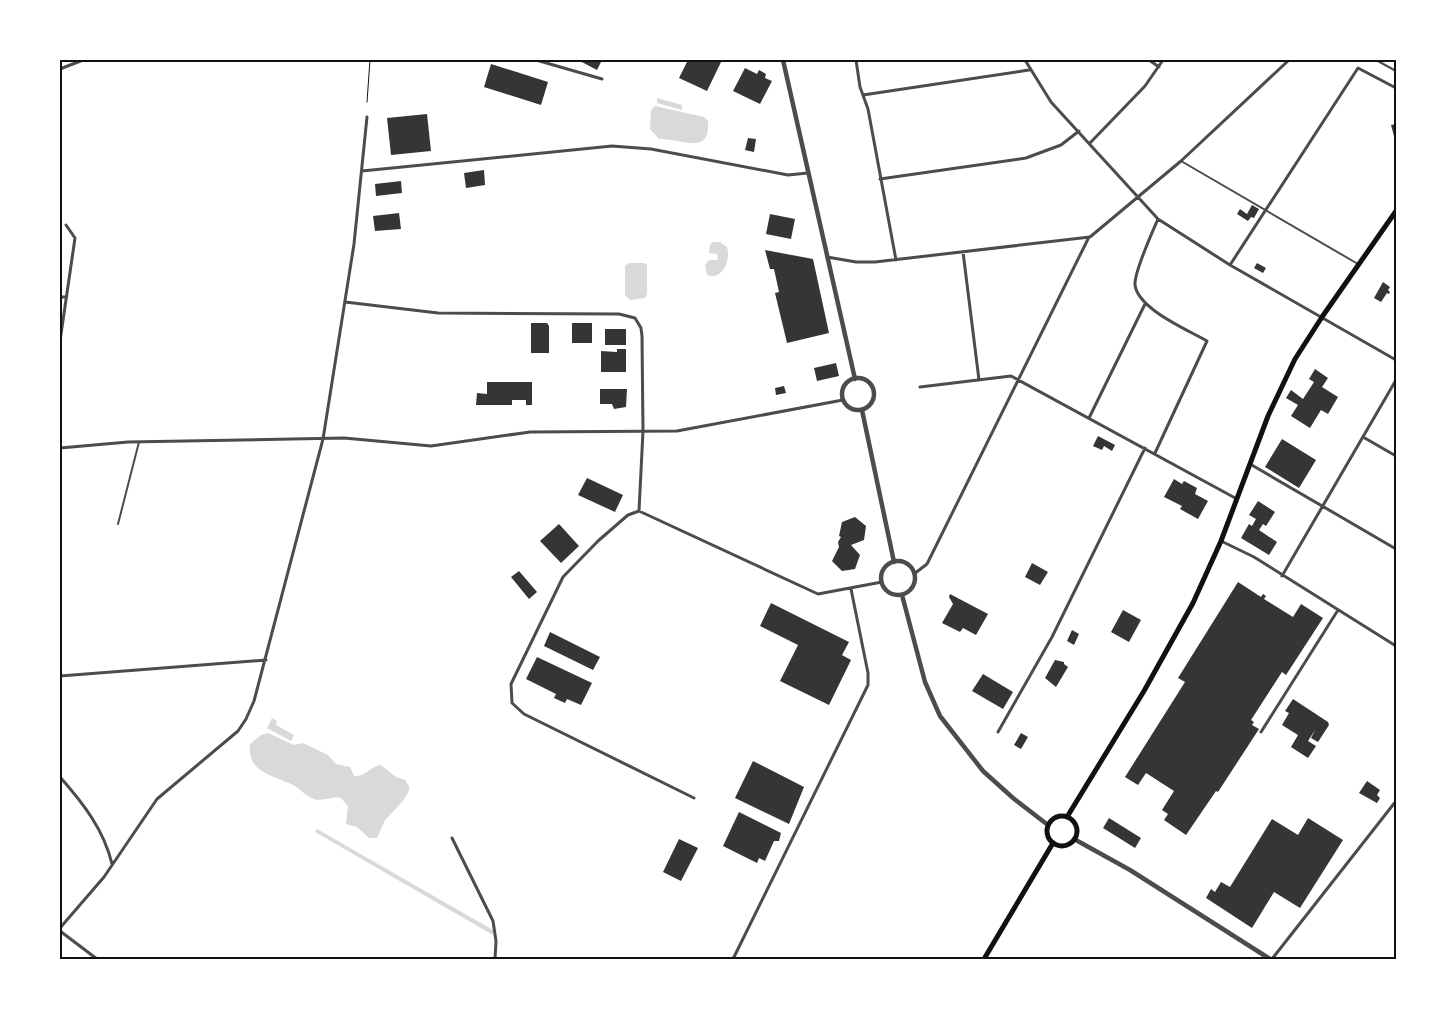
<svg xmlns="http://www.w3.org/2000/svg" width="1456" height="1019" viewBox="0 0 1456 1019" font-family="'PT Sans Narrow',sans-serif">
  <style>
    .water { fill: #d9d9d9 }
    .building { fill: #353535 }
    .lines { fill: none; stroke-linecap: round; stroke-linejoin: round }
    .path { stroke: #111; stroke-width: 1 }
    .service { stroke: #4c4c4c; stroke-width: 2 }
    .minor { stroke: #4c4c4c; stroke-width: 3 }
    .tertiary { stroke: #4c4c4c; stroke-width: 4.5 }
    .secondary { stroke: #111; stroke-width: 5 }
    .neatline { fill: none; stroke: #111; stroke-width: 2 }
  </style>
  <rect width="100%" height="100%" fill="#fff"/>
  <path class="water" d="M657,98L682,105V110L657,103Z
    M655,106L704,117L708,121C711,157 680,138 659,139L650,129L651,110Z
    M713,242H720L727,247C731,259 723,281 707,275L705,265L709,260H718L717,254L709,253L710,245Z
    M629,263H644L647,265V294L645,298L630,300L625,295V266Z
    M272,718L277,721L276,725L294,735L291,741L267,728Z
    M268,733L294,745L303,743L328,755L336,764L350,767L354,776C366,777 370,766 381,765L396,777L405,780L409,786V791L403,801L385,820L377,838H369L357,827L346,824L348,806L341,798C332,796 322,802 314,799C307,797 301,790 295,786C274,775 247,774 250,744L261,735Z
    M317,829L493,930V935L315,832Z"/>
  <path class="building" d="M578,60H602L597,70Z
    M688,60H722L707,91L679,78Z
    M491,64L548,82L541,105L484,87Z
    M745,68L757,74L759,70L766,74L765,78L772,81L760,104L733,91Z
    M427,114L431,151L391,155L387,118Z
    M1396,124V135L1394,136L1391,125Z
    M748,138L756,139L754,152L745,150Z
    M484,170L485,185L466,188L464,173Z
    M401,181L402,193L376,196L375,184Z
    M1252,205L1259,209L1254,218L1251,217L1248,221L1237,214L1240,209L1247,214Z
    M399,213L401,229L375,231L373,216Z
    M770,214L795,219L791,239L766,234Z
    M765,250L813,259L829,333L787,343L775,293L779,292L774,269H770Z
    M1257,263L1266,268L1263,273L1254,268Z
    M1383,282L1390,287L1388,290L1390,292L1389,294L1387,293L1381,302L1374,298Z
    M531,323H547L549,326V353H531Z
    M572,323H592V343H572Z
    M605,329H626V345H605Z
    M617,349H626V372H601V351L617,352Z
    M836,363L839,376L817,381L814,368Z
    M1315,369L1328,378L1322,387L1338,397L1328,414L1321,410L1310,428L1291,416L1298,405L1286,398L1291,390L1303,399L1314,382L1309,379Z
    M487,382H532V405H526V400H512V405H476L477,393L487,394Z
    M784,386L786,393L776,395L775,388Z
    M600,389H627L626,407L614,409L612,404H600Z
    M1098,436L1115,445L1112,451L1104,446L1102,450L1093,446Z
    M1282,439L1316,460L1299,488L1265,467Z
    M587,478L623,495L615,512L578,495Z
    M1174,479L1182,484L1184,481L1197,488L1195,494L1208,501L1198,519L1180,509L1182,506L1164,497Z
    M1258,501L1275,512L1266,526L1263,524L1259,530L1277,542L1269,555L1241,538L1249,524L1252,526L1256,519L1249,515Z
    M855,517L866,526L864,540L851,545L860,555L855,569L842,571L832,561L839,547L838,542L841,537L839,536L842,522Z
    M559,524L579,546L561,563L540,541Z
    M1032,563L1048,572L1040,585L1025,577Z
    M519,571L537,592L529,599L511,577Z
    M1238,582L1261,597L1263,594L1266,596L1264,599L1293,617L1301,604L1323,618L1286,675L1282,672L1251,720L1254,722L1252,725L1259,729L1218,792L1216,791L1186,835L1164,820L1168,814L1162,810L1174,791L1146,773L1138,785L1125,777L1185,682L1178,678Z
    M950,594L988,614L976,635L963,628L960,632L942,623L953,604L949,597Z
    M771,603L849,642L842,655L851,660L829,705L780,681L798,645L760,626Z
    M1123,610L1141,620L1129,642L1111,632Z
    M1072,630L1079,634L1074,645L1067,641Z
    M550,632L600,657L593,670L544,646Z
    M537,657L592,683L581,705L567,699L565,703L554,698L556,694L526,679Z
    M1055,660L1064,662V664L1068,667L1056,687L1045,678Z
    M983,674L1013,692L1003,709L972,691Z
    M1293,699L1328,722L1329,725L1318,742L1311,738L1315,730L1308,741L1316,746L1308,758L1291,747L1298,735L1282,725L1289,713L1285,711Z
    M1021,733L1028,737L1021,749L1014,745Z
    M753,761L804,787L789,824L735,798Z
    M1367,781L1380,790L1377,795L1380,798L1377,803L1359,793Z
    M739,812L781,833L779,841H774L765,861L759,858L757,863L723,846Z
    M1109,818L1141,838L1135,848L1103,828Z
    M1308,818L1343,840L1300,908L1274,892L1252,928L1206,898L1211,889L1215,892L1221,882L1230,887L1272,819L1298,835Z
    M679,839L698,848L681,881L663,872Z"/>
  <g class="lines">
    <path class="path" d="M367,102L370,60"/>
    <path class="service" d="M1376,60L1396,71
      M1181,161L1358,264
      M118,524L139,442"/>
    <path class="minor" d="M536,60L602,79
      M856,60L860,87L868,109L896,260
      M1025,60L1051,102L1158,219L1230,265L1396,360
      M1149,60L1159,67
      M60,69L83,60
      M863,95L1029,70
      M1090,143L1145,86L1163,60
      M362,171L612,146L651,149L788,175L808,173
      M880,179L1026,158L1061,145L1079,131
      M963,252L979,380
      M827,257L856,262H875L1090,237L1181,161L1289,60
      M1230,265L1358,68L1396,88
      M60,297H66
      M345,302L438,313L619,314L635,318L641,328L642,336L643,431L639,511
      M60,341L75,238L66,225
      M920,387L1011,376L1237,499
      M1089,418L1145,304
      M1363,437L1396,456
      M60,448L128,442L344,438L431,446L530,432L677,431L843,400
      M1155,453L1207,341C1188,330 1138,309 1135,285C1134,272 1152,233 1158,219
      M1250,464L1396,549
      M1221,541L1254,557L1396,646
      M914,574L927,564L1089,237
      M1282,576L1396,380
      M60,676L266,660
      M998,732L1052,637L1145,448
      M1261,732L1338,610
      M60,777C83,803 104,830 112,864
      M694,798L524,714L512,703L511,684L563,577L598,541L628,515L639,511L818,594L882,582
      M452,838L493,921L496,941L495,959
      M60,928L104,877L157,799L238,731L246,719L254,701L323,439L354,244L367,117
      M60,931L97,959
      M733,959L868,685V673L851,589
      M1272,959L1396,801"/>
    <path class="tertiary" d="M783,60L855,379
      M842 394a16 16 0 1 1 32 0a16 16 0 1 1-32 0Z
      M862,410L894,562
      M881 578a17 17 0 1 1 34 0a17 17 0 1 1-34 0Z
      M902,595L925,682L940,716L983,771L1013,798L1048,825
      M1074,839L1130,870L1270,959"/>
    <path class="secondary" d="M1047 831a15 15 0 1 1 30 0a15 15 0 1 1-30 0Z
      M1067,817L1144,691L1193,603L1221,541L1268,416L1295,359L1322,317L1396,211
      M984,959L1053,843"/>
  </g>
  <rect width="1456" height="1019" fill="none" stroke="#ffffff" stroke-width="122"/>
  <rect x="61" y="61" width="1334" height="897" class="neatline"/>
</svg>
